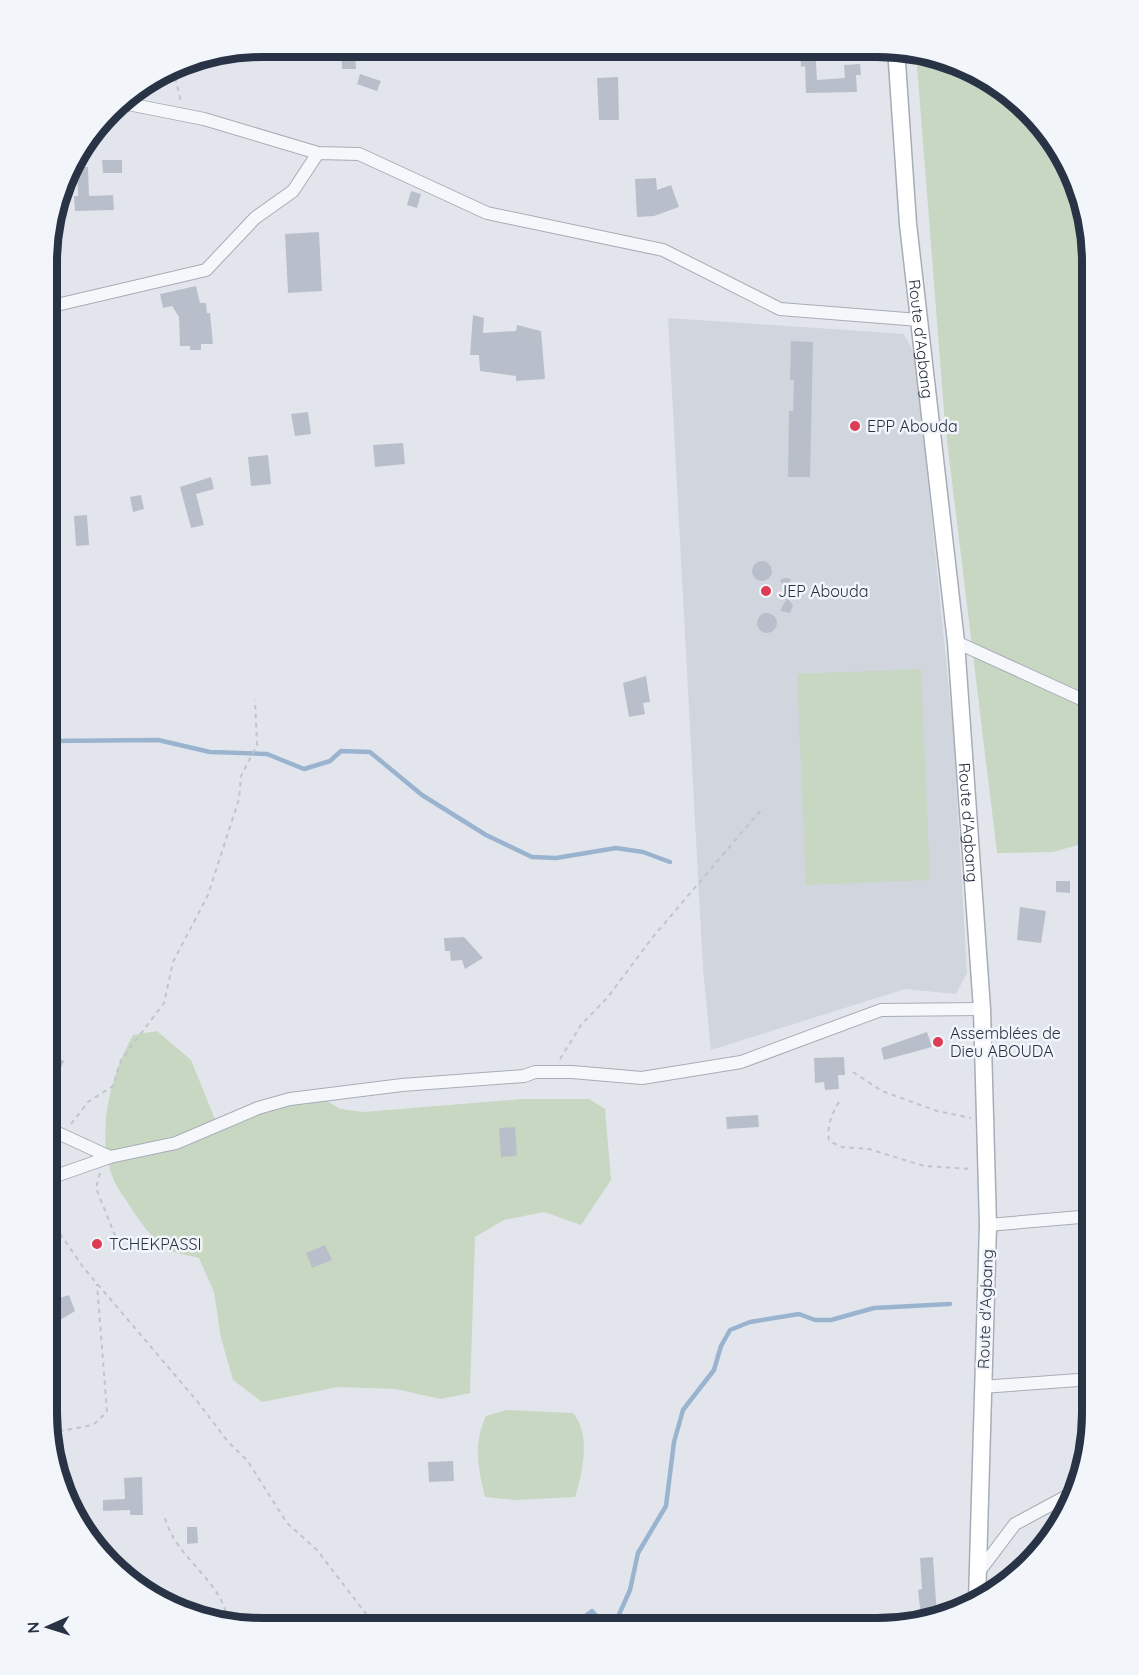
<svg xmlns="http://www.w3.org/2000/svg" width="1139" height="1675" viewBox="0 0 1139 1675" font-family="Quicksand,sans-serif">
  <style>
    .built { fill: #d0d5de }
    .green { fill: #c8d7c2 }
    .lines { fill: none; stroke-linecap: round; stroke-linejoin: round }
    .stream { stroke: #9ab4cf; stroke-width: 4.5 }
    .building { fill: #b9bfca }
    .minor-casing { stroke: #a6adb7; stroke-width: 14 }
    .secondary-casing { stroke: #a6adb7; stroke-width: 19 }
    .path { stroke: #c0c4cb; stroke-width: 2; stroke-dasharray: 4.5 4.5; stroke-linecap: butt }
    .minor { stroke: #f6f7fa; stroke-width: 12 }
    .secondary { stroke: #fff; stroke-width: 16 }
    .poi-dot { fill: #dc3c54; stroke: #f2f5f9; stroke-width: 2 }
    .labels { text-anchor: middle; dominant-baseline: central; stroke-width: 5; stroke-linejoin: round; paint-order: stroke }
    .street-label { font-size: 16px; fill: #283346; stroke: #f2f5f9 }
    .poi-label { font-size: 16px; fill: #283346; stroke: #f2f5f9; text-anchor: start }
    .rim { fill: none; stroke: #283346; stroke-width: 8 }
  </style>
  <rect width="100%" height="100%" fill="#e2e6ec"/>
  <path class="built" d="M668,318L904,334L915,355L953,728L967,973L956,994L905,989L711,1050L703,969Z"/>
  <path class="green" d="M916,53L1008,91L1076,179L1092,262V841L1053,852L997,853L945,424Z
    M921,669L930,880L806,885L797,674Z
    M157,1031L191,1060L219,1129L286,1100H326L340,1109L364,1112L523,1099H589L605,1109L611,1180L581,1225L544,1212L504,1220L475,1237L470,1393L440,1399L396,1389L338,1387L262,1402L233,1380L221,1338L214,1292L199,1258C189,1255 176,1254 168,1249C153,1240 140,1222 131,1208C125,1198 116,1187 112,1176C96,1131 111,1075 133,1035Z
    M507,1410L573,1413C591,1434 583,1472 575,1497L515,1500L485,1497C478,1469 473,1443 486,1416Z"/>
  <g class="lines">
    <path class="stream" d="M48,741L158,740L210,752L267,754L304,769L330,761L341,751L370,752L422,795L486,835L532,857L556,858L616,848L643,852L670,862
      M586,1628L584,1617L592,1611L607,1628
      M613,1628L630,1590L638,1553L666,1506L674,1442L683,1410L714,1370L721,1346L730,1330L750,1322L799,1314L815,1320H831L874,1308L950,1304"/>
  </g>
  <path class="building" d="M341,47H355L356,69H342Z
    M800,48H815L817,80L845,78L844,65L860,64L861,75H856L857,92L806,93L805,66L801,67Z
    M360,74L381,81L377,91L357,84Z
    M618,77L619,120H599L597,78Z
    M102,160H122V173H103Z
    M77,167H88L89,196L113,195L114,210L75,211L74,196H78Z
    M656,178L657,190L671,185L679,207L654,216L637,217L635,179Z
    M411,191L421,194L417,208L407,205Z
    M319,232L322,291L288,293L285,234Z
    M196,286L200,303H206L207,313H210L213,344H201V350H190V346H180L179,317L172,306L163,308L160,294Z
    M473,315L484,318L483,333L516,331L517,325L541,331L545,379L516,381V376L480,371L479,355H470Z
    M791,341L813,342L810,477H788L789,411H793L794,380H790Z
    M308,412L311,434L295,436L291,414Z
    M403,443L405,464L375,467L373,445Z
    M268,455L271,484L251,486L248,457Z
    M211,477L214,489L196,494L204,525L191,528L180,487Z
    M141,495L144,509L133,512L130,497Z
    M87,515L89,545L76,546L74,516Z
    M752 571a10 10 0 1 1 20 0a10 10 0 1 1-20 0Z
    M785,578L791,579L787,592L780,580Z
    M787,598L793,605L790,613L780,611Z
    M757 623a10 10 0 1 1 20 0a10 10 0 1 1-20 0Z
    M646,676L650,702L643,703L645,714L629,717L623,683Z
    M1056,881H1070V893L1056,892Z
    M1020,907L1046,911L1041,943L1017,940Z
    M464,937L483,958L465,969L462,960L451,961L450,951H445L444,938Z
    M927,1032L932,1047L884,1060L881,1048Z
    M47,1053L64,1061L57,1076L47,1071Z
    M844,1057L845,1075H838L839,1089L825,1090L824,1082L815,1083L814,1058Z
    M758,1115L759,1127L727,1129L726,1117Z
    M515,1127L517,1156L501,1157L499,1128Z
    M325,1245L332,1260L312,1268L306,1253Z
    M69,1295L75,1311L62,1319L47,1321V1302Z
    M453,1461L454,1481L429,1482L428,1462Z
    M142,1477L143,1515H130V1510L103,1511V1500L125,1499L124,1478Z
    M187,1527H197L198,1543L187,1544Z
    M933,1557L937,1616L921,1617L918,1590L922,1589L920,1558Z"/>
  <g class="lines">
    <defs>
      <path id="minor" d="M118,102L204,119L318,153L359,154L487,213L663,250L780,309L919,320
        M48,307L206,270L255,218L293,191L318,153
        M956,642L1092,704
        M47,1128L110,1157L176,1143L258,1108L290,1099L402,1085L524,1076L535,1072H572L642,1078L741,1062L881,1010L982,1009
        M47,1179L110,1157
        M988,1225L1092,1216
        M982,1387L1092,1379
        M978,1573L1015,1524L1069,1495"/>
      <g id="secondary">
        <path id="s1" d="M896,48L908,224L956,642L982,1009L988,1225L977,1601"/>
      </g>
    </defs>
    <use href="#minor" class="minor-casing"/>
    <use href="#secondary" class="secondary-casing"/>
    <path class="path" d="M173,69L181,102
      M560,1059L581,1025L608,997L652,938L761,810
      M853,1072L882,1091L937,1111L971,1118
      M839,1102C831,1115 827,1126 829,1141L842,1147L869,1149L924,1166L972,1169
      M71,1124L88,1102L113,1086L121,1060L164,1003L173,962L208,895L239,799L241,776L257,745L255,700
      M100,1173L96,1188L120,1248
      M49,1191L54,1225L83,1267L197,1401L229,1443L247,1460L287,1523L317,1550L376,1627
      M50,1433L93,1425L107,1412L97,1284
      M165,1518C176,1560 224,1580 228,1624"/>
    <use href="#minor" class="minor"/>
    <use href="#secondary" class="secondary"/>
  </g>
  <g class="poi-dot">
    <circle cx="855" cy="426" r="6"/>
    <circle cx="766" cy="591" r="6"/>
    <circle cx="938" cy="1042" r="6"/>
    <circle cx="97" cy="1244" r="6"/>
  </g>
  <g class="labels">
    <g class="street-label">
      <text stroke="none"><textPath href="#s1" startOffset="292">Route d'Agbang</textPath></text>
      <text stroke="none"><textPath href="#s1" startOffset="778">Route d'Agbang</textPath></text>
      <text transform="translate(985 1309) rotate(-88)">Route d'Agbang</text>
    </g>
    <g class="poi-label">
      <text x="867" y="426">EPP Abouda</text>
      <text x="778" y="591">JEP Abouda</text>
      <text x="950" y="1033">Assemblées de<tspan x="950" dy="18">Dieu ABOUDA</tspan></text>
      <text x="109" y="1244">TCHEKPASSI</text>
    </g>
  </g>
  <path d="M0 0H1139V1675H0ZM262 57H877A205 205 0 0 1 1082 262V1413A205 205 0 0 1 877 1618H262A205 205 0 0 1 57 1413V262A205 205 0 0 1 262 57Z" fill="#f2f5f9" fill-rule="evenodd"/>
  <path class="rim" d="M262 57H877A205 205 0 0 1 1082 262V1413A205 205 0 0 1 877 1618H262A205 205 0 0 1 57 1413V262A205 205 0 0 1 262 57Z"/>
  <g transform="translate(48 1627) rotate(267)" stroke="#f2f5f9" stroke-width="4.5" paint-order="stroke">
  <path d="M0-4.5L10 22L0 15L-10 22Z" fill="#283346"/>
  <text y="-9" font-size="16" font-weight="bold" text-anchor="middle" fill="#283346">N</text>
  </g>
</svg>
